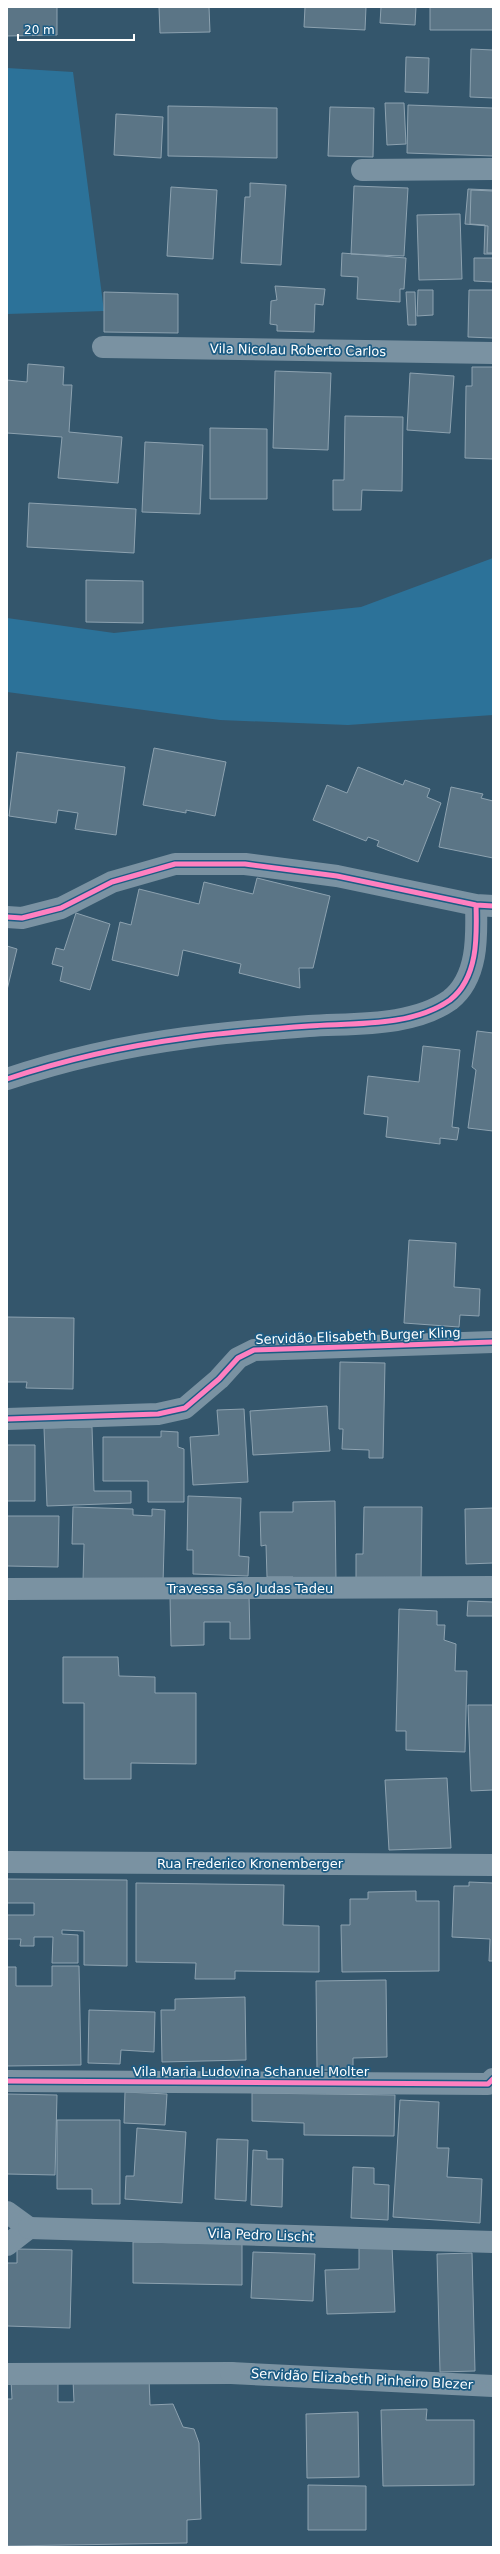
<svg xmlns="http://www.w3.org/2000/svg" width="500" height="2554" viewBox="0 0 500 2554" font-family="'DejaVu Sans',sans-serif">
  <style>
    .green { fill: #2c7299 }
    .building { fill: #5b7586; stroke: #8da2b0 }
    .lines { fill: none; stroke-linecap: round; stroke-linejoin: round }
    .service { stroke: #7a92a2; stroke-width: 22 }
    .minor { stroke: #7a92a2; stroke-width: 22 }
    .cycleway-casing { stroke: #1c5c84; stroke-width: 8 }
    .cycleway { stroke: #ff80c0; stroke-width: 5 }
    .labels { text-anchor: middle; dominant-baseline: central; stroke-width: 3.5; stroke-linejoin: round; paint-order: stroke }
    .street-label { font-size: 13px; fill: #fff; stroke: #1c5c84 }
  </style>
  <rect width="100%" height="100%" fill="#34566c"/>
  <path class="green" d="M7,68L73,72L104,311L7,314Z
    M493,558V715L348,725L220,720L7,692V618L114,633L361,607Z"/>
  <path class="building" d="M7,7H57V35L7,36Z
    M159,7H209L210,32L160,33Z
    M305,7H366L365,30L304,27Z
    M381,7H416L415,25L380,23Z
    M430,7H493V30H430Z
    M471,49L493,50V98L470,97Z
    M406,57L429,58L428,93L405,92Z
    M385,103H404L406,144L387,145Z
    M408,105L493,108V156L407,153Z
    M168,106L277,108V158L168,156Z
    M330,107L374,108L373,157L328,156Z
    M116,114L163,117L161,158L114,155Z
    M250,183L286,185L281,265L241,263L245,197H250Z
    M354,186L408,188L404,256L351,254Z
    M171,187L217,190L213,259L167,256Z
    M468,189L493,190V253H487L488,226L465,224Z
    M471,190L493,191V254H484L485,225L470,224Z
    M460,214L462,279L419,280L417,215Z
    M342,253L406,258L404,289H400V302L357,299L358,277L341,276Z
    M474,258H493V282L474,281Z
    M275,286L325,289L323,305L315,304L314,332L277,331V325L270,324L271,301L277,300Z
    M418,290H433V315L417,316Z
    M469,290H493V338L468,337Z
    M104,292L178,294V333L104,332Z
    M406,292H415L416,325H408Z
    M28,364L64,367L63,385H72L69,432L122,437L118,483L58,478L62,437L7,433V380L27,382Z
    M472,367H493V459L465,458L466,386H472Z
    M275,371L331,373L328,450L273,448Z
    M410,373L454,376L450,433L407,430Z
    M345,416L403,417L402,491L362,490L361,510H333V480H344Z
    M210,428L267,429V499H210Z
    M145,442L203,445L200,514L142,512Z
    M29,503L136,509L134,553L27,547Z
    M86,580L143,581V623L86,622Z
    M154,748L226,762L215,816L186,810V813L143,805Z
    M17,752L125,767L116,835L75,829L78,813L58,810L56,823L9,816Z
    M358,767L403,785L405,780L430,789L427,797L441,803L418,862L377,846L379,841L368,837L366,841L313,820L327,785L347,793Z
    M451,787L483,794L481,798L493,801V858L439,847Z
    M257,878L330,896L313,968H299L300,988L239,973L241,964L183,950L178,976L112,960L120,922L131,925L139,889L199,904L204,882L253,894Z
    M76,913L110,924L90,990L60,981L63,967L52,964L56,948L64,950Z
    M7,946L17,949L7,990Z
    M477,1031L493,1033V1131L468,1128L476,1070L472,1067Z
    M423,1046L460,1050L452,1127L459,1128L457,1140L440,1138V1144L386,1137L388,1117L364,1114L368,1076L419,1082Z
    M409,1240L456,1243L454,1287L480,1289L479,1316L460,1315L459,1327L404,1323Z
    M7,1317L74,1318L73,1389L26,1388L27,1382H7Z
    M340,1362L385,1363L383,1458H369V1450L342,1449L343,1429H339Z
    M327,1406L330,1451L253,1455L250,1411Z
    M244,1409L248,1482L193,1485L190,1437L219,1435L217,1410Z
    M92,1427L94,1491H131V1503L47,1506L44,1428Z
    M161,1431L178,1432V1447L184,1449V1502H148V1481H103V1437H161Z
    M7,1445H35V1501H7Z
    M188,1496L241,1498L239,1556L249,1557L248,1576L193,1574V1550H187Z
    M335,1501L336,1581H295L293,1577H267L266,1545L261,1546L260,1512H293V1502Z
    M73,1507L133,1509V1515L152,1516V1509L165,1510L163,1584L83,1581L84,1544H72Z
    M364,1507H422L421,1582H356V1554H363Z
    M493,1508V1563L466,1564L465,1509Z
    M7,1516H59L58,1567L7,1566Z
    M249,1595L250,1639H230V1622H204V1645L171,1646L170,1596Z
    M468,1601L493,1602V1616H467Z
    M399,1609L437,1611V1625H445L444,1640L456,1644L455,1671H467L465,1752L406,1750V1731H396Z
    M63,1657H118L119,1676L155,1677V1693H196V1764L131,1763V1779H84V1703H63Z
    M468,1705H493V1790L471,1791Z
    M447,1778L451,1848L389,1850L385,1780Z
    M7,1879L127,1880V1966L84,1965V1931L62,1930V1934L78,1935V1963H52L53,1937H34V1946H20L21,1939H7V1915H34V1903H7Z
    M469,1882L493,1883V1961H489L490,1939L452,1937L454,1886H469Z
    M136,1883L284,1885L283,1925L319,1926V1972L235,1971V1979H195L196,1963L136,1962Z
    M416,1891V1901H439V1971L342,1972L341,1925H350V1899H368V1892Z
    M52,1966H79L81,2065L7,2066V1967H16V1986H52Z
    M386,1980L387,2057L353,2058V2070H317L316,1981Z
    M245,1997L246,2060L162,2062L161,2010H175V1999Z
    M89,2010L155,2012L154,2052L121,2050L120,2064L88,2063Z
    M125,2092L167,2094L165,2125L124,2123Z
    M252,2093L395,2095L394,2136L304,2135V2123L252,2121Z
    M7,2094L57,2095L55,2175L7,2174Z
    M400,2100L439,2102L437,2148H449L447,2177L482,2179L480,2223L393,2217Z
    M57,2120H120V2204H92V2189H57Z
    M137,2128L186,2132L182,2203L125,2199L126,2176H134Z
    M217,2139L248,2140L246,2201L215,2199Z
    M253,2150L267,2151V2159H283L282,2207L251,2205Z
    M353,2167L374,2168V2184L389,2185L388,2220L351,2218Z
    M133,2242L242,2244V2285L133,2283Z
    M392,2246L395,2312L327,2314L325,2270L359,2269V2247Z
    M17,2249L72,2250L70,2328L7,2326V2263H17Z
    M253,2252L315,2254L313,2301L251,2298Z
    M472,2253L475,2371L440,2372L437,2254Z
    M149,2378L150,2405L173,2404L183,2427L194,2429L199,2443L201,2519L187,2520V2543L7,2546V2399H12L11,2380L58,2379V2402H74L73,2380Z
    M427,2409L426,2420H474V2485L383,2486L381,2410Z
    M358,2412L359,2477L307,2478L306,2414Z
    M308,2485L366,2486V2530H308Z"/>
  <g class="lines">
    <path class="service" d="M7,2212L29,2228L7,2245
      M7,2374L231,2373"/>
    <path class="minor" d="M362,170L493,169
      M103,347L493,353
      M7,917L22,918L61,908L112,882L175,864H245L337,876L476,905L493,906
      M7,1079C64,1060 126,1046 186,1038C227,1032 268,1029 309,1026C354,1023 412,1027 450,1000C478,978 477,937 476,905
      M7,1419L158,1414L185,1408L219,1379L238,1358L254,1350L493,1342
      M7,1589L493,1587
      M7,1862L493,1865
      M7,2081L488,2084L493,2079
      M29,2228L493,2242
      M231,2373L493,2386"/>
    <defs>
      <path id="cycleway" d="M7,917L22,918L61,908L112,882L175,864H245L337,876L476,905L493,906
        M7,1079C64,1060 126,1046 186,1038C227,1032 268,1029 309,1026C354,1023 412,1027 450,1000C478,978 477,937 476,905
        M7,1419L158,1414L185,1408L219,1379L238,1358L254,1350L493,1342
        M7,2081L488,2084L493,2079"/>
    </defs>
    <use href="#cycleway" class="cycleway-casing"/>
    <use href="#cycleway" class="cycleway"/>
  </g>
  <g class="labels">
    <g class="street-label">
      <text transform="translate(298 350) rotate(1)">Vila Nicolau Roberto Carlos</text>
      <text transform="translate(358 1336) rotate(-2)">Servidão Elisabeth Burger Kling</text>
      <text x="250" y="1588">Travessa São Judas Tadeu</text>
      <text x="250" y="1863">Rua Frederico Kronemberger</text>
      <text x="251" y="2071">Vila Maria Ludovina Schanuel Molter</text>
      <text transform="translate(261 2235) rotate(2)">Vila Pedro Lischt</text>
      <text transform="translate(362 2379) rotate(3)">Servidão Elizabeth Pinheiro Blezer</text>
    </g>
  </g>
  <rect width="500" height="2554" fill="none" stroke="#ffffff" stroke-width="16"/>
  <path d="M18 34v6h116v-6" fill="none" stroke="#ffffff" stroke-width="2"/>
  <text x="24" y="34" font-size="12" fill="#ffffff" stroke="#1c5c84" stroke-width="3" paint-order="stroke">20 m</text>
</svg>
